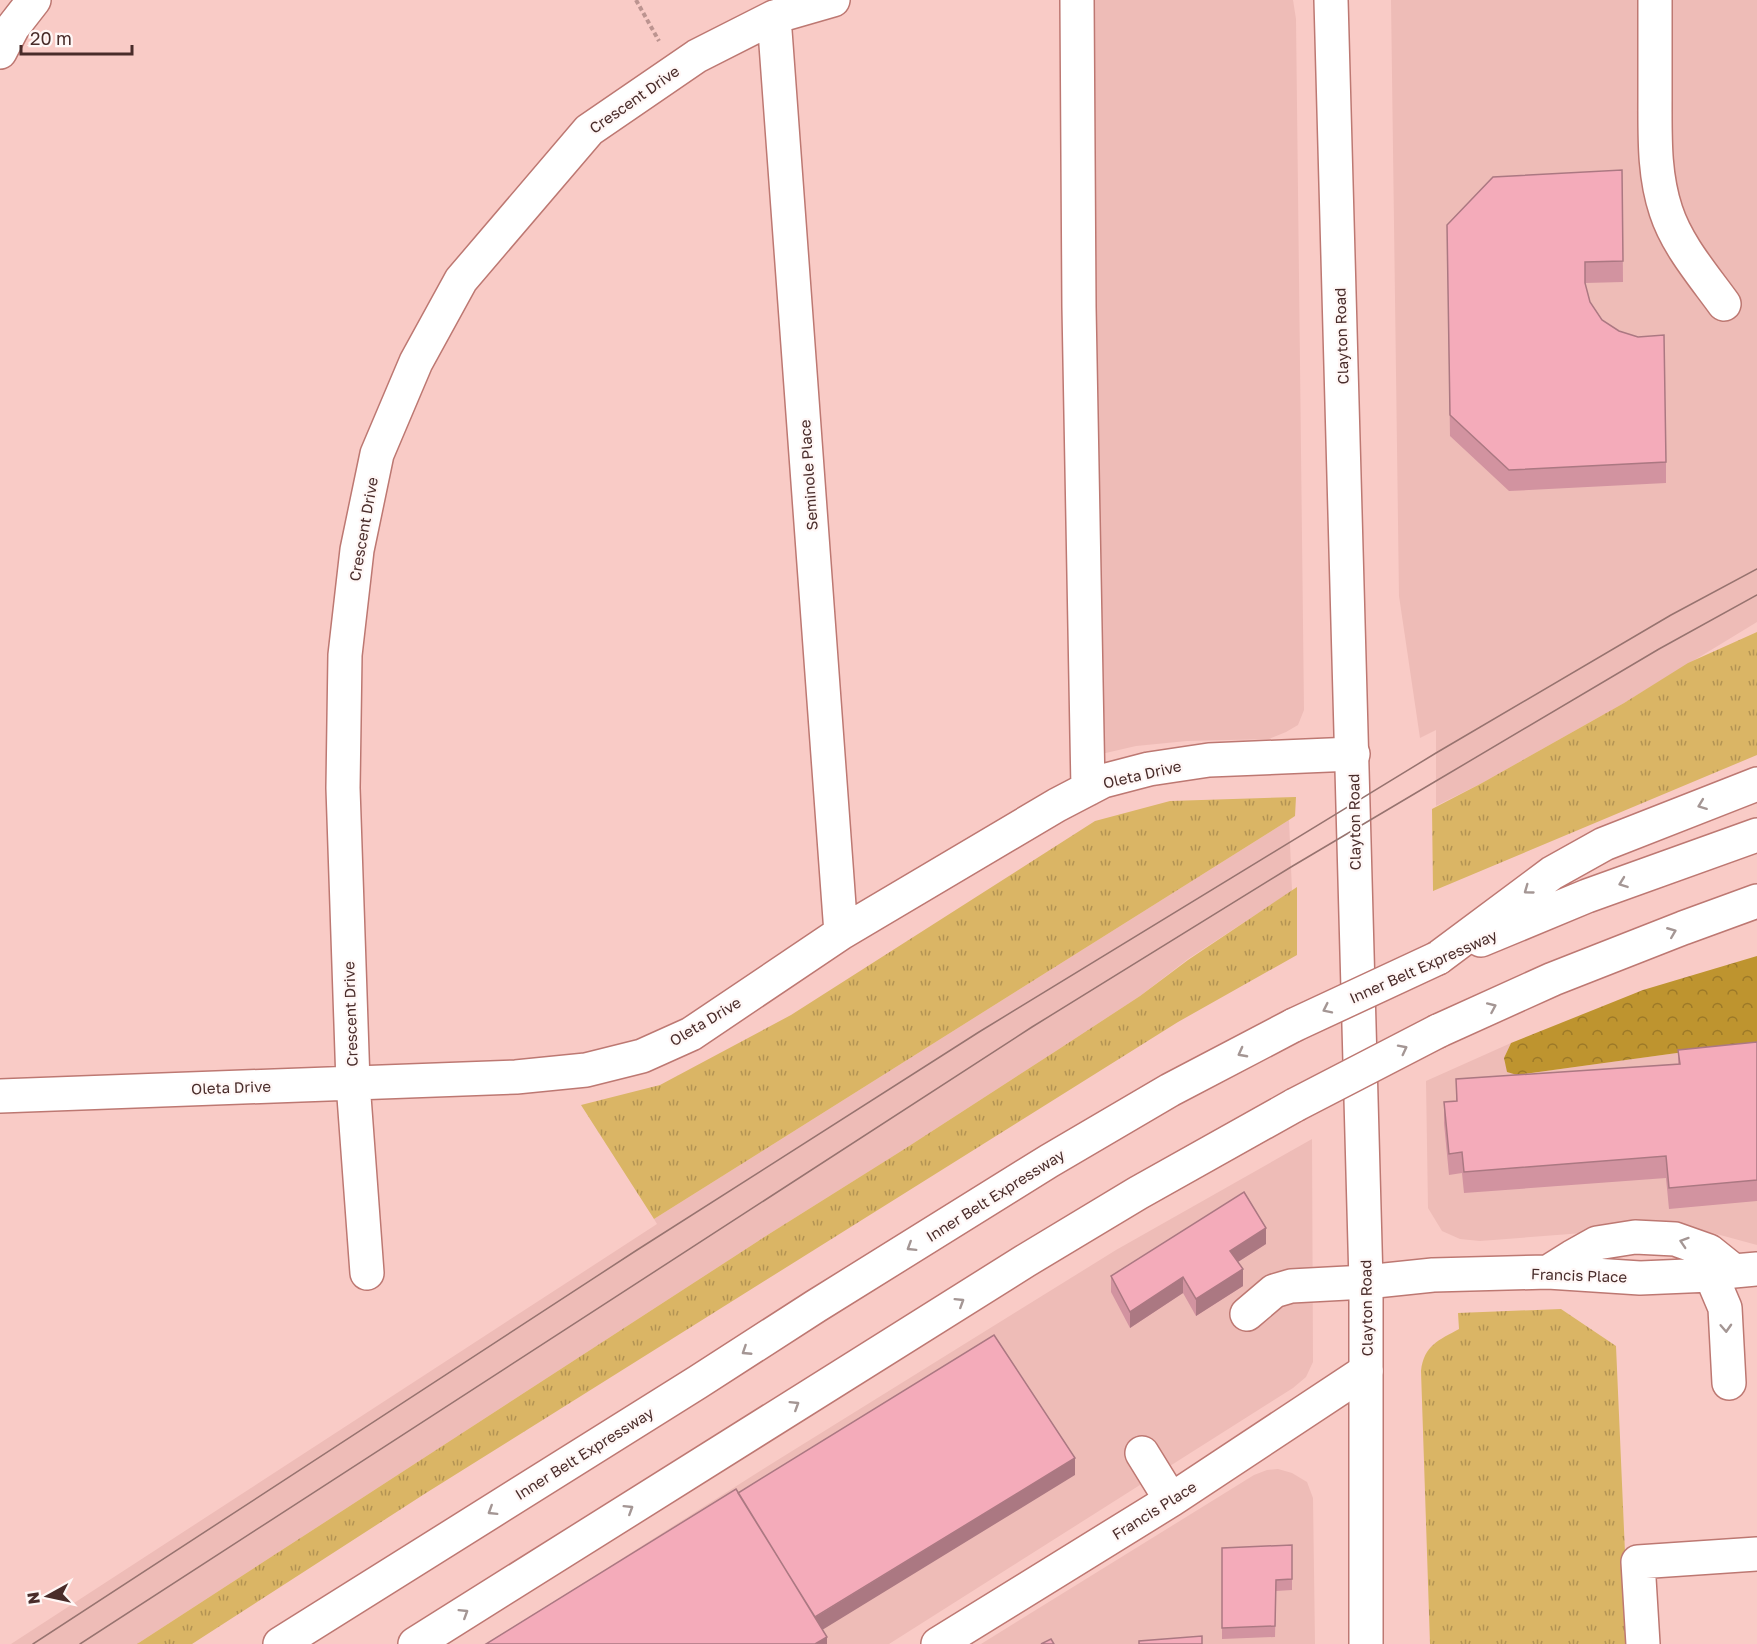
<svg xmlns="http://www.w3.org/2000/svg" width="1757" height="1644" viewBox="0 0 1757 1644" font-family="'Golos Text',sans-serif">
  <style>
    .built { fill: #eebcb7 }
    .grass { fill: url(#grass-tufts) }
    .forest { fill: url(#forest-crowns) }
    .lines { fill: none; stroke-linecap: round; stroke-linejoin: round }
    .minor-casing { stroke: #bd7872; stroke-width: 36 }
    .major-casing { stroke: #bd7872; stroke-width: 36 }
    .highway-casing { stroke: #bd7872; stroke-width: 36 }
    .path { stroke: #bc9490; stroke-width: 4; stroke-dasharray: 4.5 3; stroke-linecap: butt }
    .minor { stroke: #fff; stroke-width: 33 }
    .major { stroke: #fff; stroke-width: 33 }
    .highway { stroke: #fff; stroke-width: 33 }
    .tram { stroke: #97736f; stroke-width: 1.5 }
    .highway-bridge-casing { stroke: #bd7872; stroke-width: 36; stroke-linecap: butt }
    .highway-bridge { stroke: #fff; stroke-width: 33 }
    .wall { fill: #d293a0 }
    .shaded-wall { fill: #ab7882 }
    .building { fill: #f4abba; stroke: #ab7882; stroke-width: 1.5 }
    .oneway { stroke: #a49694 }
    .labels { text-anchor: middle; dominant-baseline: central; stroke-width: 4.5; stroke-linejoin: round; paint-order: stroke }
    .street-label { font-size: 15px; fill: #492c2a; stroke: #fff7f6 }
  </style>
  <defs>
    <pattern id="grass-tufts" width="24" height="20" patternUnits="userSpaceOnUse" patternTransform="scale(1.5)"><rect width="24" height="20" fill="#dab565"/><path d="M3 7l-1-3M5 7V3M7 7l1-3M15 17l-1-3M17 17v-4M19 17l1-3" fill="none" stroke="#b39353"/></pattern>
    <pattern id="forest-crowns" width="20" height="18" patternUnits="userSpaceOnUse" patternTransform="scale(1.5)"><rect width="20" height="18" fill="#be942f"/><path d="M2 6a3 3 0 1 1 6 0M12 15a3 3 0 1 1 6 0" fill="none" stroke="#9c7928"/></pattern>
  </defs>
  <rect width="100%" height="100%" fill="#f9cbc6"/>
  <path class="built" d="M1088,0H1293L1296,19L1304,710L1298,725L1286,732L1269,739L1187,741L1136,746L1097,755Z
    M1391,0H1757V622L1624,703L1482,783L1436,806V730L1420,738L1399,596Z
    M1289,820L1292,891L1188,959L1140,996L1059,1049L906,1148L769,1234L137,1644H11L657,1224L654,1219Z
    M1757,1042V1245L1698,1229L1583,1233L1480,1241L1460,1239L1442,1231L1428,1208L1426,1081L1511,1043L1504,1058L1517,1075Z
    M1312,1139L1313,1362L1306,1377L1293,1388L889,1644H487L776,1461L1116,1250Z
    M1278,1469L1292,1473L1307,1482L1313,1498L1315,1644H981L1254,1475L1267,1470Z"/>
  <path class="grass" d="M1757,632V755L1433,891L1432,809L1482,783L1624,703L1688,663Z
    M1296,797L1295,816L1289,820L654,1219L581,1105L660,1085L791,1015L1095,821L1170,801Z
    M1297,887V955L1178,1022L426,1493L192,1644H137L769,1234L906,1148L1059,1049L1140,996L1188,960Z
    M1561,1309L1616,1346L1629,1644H1430L1421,1371C1424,1345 1439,1340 1459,1329L1458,1313Z"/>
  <path class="forest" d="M1757,956V1042L1517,1075L1507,1072L1504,1058L1511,1043L1643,990Z"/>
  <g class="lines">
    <defs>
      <path id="minor" d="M1077,0L1079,307L1088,789
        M1655,0C1655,34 1655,68 1655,101C1655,138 1654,175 1666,211C1677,245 1703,275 1724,304
        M774,17L841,933
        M0,52L13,27L34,0
        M0,1096L516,1077L586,1070L642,1056L691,1034L841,933L1057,805L1103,781L1149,769L1209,760L1353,754
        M1548,1272L1572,1257L1597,1243L1635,1237L1675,1239L1709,1251L1734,1271
        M367,1273L353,1083L343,788L345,655L357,550L377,454L416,362L461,280L589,130L697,56L774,17L833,0
        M1711,1275L1725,1308L1729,1383
        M1247,1314L1274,1291L1291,1286L1366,1282L1433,1275L1548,1272L1640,1278L1711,1275L1734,1271L1757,1269
        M1142,1453L1171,1500
        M938,1644L1171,1500L1366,1371
        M1643,1644L1638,1562L1757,1554"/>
      <path id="major" d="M1331,0L1366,1282V1644"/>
      <path id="highway" d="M1481,940L1587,896L1757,835
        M1438,958L1552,873L1604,844L1757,784
        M1438,1031L1553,979L1683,928L1757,901
        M280,1644L698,1382L816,1306L1049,1161L1170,1090L1294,1025
        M415,1644L1025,1261L1138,1193L1295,1105"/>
    </defs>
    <use href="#minor" class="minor-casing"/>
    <use href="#major" class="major-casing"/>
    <use href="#highway" class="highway-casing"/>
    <path class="path" d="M636,0L659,41"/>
    <use href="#minor" class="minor"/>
    <use href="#major" class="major"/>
    <use href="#highway" class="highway"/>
    <path class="tram" d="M33,1644L637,1250L979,1032L1436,753L1671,615L1757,569
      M80,1644L1032,1027L1291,867L1436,781L1659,649L1757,595"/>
    <defs>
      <path id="highway-bridge" d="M1294,1025L1438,958
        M1295,1105L1438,1031"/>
    </defs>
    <use href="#highway-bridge" class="highway-bridge-casing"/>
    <use href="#highway-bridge" class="highway-bridge"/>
  </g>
  <path class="wall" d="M1622,170L1623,282L1585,283L1590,302L1666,462V483L1509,491L1450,436L1447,225Z
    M1757,1042V1201L1669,1209L1666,1178L1464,1193L1462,1173L1449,1175L1444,1123V1102L1456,1101V1079L1678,1064V1050Z
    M1266,1244L1238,1262L1243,1286L1196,1316L1183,1293L1130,1328L1111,1292V1276Z
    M1292,1545V1590L1276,1591L1275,1637L1222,1639V1548Z"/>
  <path class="shaded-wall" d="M1266,1228V1244L1230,1267V1251Z
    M1243,1269V1286L1196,1316V1299Z
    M1183,1277V1293L1130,1328V1312Z
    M1075,1458V1475L814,1635V1618Z
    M827,1637V1644H815Z"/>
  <path class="building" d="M1622,170L1623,261L1585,262V283L1590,302L1602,320L1619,331L1638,337L1664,335L1666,462L1509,470L1450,415L1447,225L1493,177Z
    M1757,1042V1180L1669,1188L1666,1156L1464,1172L1462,1152L1449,1154L1444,1102L1457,1101L1456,1079L1680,1064L1678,1050Z
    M1244,1192L1266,1228L1230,1251L1243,1269L1196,1299L1183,1277L1130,1312L1111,1276Z
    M994,1335L1075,1458L815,1617L738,1493Z
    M736,1489L827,1637L815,1644H486Z
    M1292,1545V1579L1276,1580L1275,1626L1222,1628V1548Z
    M1202,1636V1644H1139V1641Z
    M1051,1639L1054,1644H1041Z"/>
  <defs><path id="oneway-chevron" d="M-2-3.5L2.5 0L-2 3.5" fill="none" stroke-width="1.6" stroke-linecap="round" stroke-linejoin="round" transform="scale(1.5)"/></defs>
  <g class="oneway">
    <use href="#oneway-chevron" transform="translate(1702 805) rotate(159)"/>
    <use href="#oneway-chevron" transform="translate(1623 883) rotate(160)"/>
    <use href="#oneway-chevron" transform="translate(1528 890) rotate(144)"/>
    <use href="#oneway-chevron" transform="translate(1672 932) rotate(-22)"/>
    <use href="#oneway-chevron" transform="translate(1492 1007) rotate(-24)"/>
    <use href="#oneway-chevron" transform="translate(1327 1009) rotate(154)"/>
    <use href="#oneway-chevron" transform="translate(1403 1049) rotate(-27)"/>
    <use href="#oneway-chevron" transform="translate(1242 1053) rotate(152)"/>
    <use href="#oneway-chevron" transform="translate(1684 1242) rotate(-162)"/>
    <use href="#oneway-chevron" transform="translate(911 1247) rotate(148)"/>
    <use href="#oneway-chevron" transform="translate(960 1302) rotate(-32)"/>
    <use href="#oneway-chevron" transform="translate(1726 1328) rotate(87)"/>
    <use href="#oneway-chevron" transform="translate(746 1351) rotate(147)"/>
    <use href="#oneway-chevron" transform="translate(795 1405) rotate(-32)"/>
    <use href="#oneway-chevron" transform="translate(629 1509) rotate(-32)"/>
    <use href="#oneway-chevron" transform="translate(492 1511) rotate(148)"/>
    <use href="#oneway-chevron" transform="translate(464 1613) rotate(-32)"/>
  </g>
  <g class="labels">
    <g class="street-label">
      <text transform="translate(634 99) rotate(-35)">Crescent Drive</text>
      <text transform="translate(1341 336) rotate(-92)">Clayton Road</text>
      <text transform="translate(808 475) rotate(-94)">Seminole Place</text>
      <text transform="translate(363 529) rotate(-80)">Crescent Drive</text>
      <text transform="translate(1142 774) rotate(-13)">Oleta Drive</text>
      <text transform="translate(1354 822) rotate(-91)">Clayton Road</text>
      <text transform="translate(1423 966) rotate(-24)">Inner Belt Expressway</text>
      <text transform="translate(350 1014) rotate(-92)">Crescent Drive</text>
      <text transform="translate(705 1021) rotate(-31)">Oleta Drive</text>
      <text transform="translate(231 1087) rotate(-2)">Oleta Drive</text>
      <text transform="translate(995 1195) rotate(-32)">Inner Belt Expressway</text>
      <text transform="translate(1579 1275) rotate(2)">Francis Place</text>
      <text transform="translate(1366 1308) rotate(-91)">Clayton Road</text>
      <text transform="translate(584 1453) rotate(-32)">Inner Belt Expressway</text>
      <text transform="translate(1154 1510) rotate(-32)">Francis Place</text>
    </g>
  </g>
  <g transform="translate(48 1596) rotate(262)" stroke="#fff7f6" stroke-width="4.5" paint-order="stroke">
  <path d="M0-4.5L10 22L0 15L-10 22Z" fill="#492c2a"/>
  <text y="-9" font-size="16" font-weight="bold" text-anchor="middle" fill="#492c2a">N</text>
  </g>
  <path d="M21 45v9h111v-9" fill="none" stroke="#492c2a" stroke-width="3"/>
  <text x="30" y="45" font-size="18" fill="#492c2a" stroke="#fff7f6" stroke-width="4.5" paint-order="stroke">20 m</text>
</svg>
